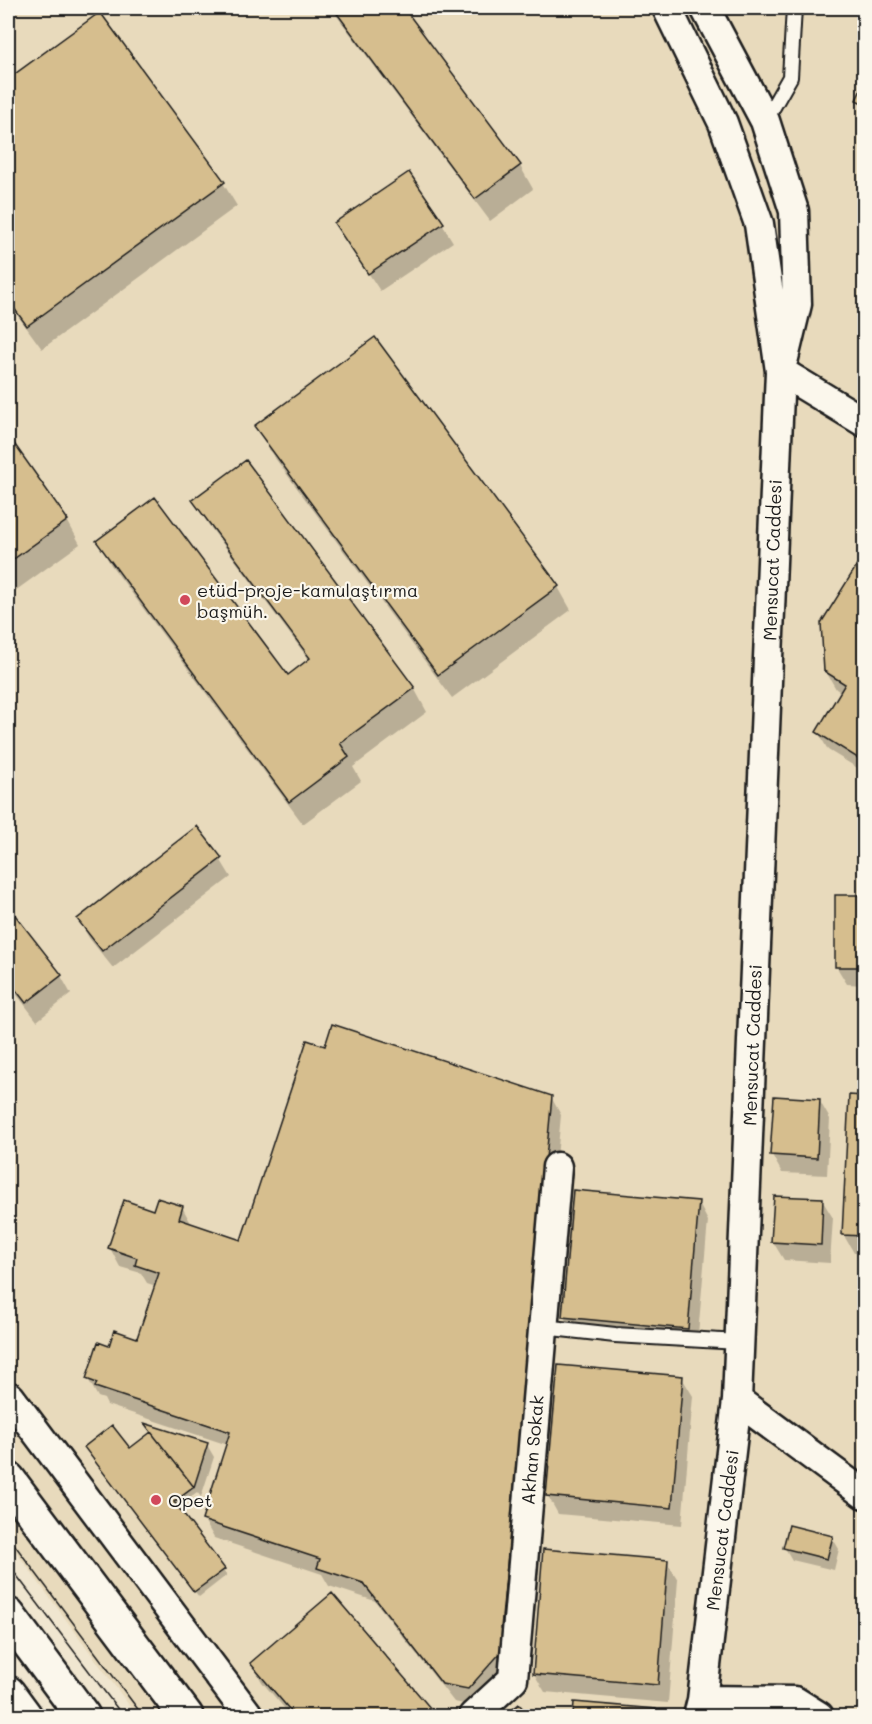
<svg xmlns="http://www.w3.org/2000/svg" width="872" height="1724" viewBox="0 0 872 1724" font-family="Mali,sans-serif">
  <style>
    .built { fill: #e8dabc }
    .shadow { fill: #0003 }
    .building { fill: #d6be8e; stroke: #1c1c1c; stroke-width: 1.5 }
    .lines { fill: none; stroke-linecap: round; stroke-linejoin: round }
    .service-casing { stroke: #1c1c1c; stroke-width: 18 }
    .minor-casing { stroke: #1c1c1c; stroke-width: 33 }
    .trunk-casing { stroke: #1c1c1c; stroke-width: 38 }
    .service { stroke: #fbf7ec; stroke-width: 14 }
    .minor { stroke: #fbf7ec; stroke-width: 28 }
    .trunk { stroke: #fbf7ec; stroke-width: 33 }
    .tram { stroke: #1c1c1c; stroke-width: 1.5 }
    .poi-dot { fill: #d1495b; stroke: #fbf7ec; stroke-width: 2 }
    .labels { text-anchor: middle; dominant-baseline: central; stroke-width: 4.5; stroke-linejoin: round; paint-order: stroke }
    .street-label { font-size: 18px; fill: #1c1c1c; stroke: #fbf7ec }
    .poi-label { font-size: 18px; fill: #1c1c1c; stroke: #fbf7ec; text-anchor: start }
  </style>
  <rect width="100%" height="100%" fill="#f0e6d0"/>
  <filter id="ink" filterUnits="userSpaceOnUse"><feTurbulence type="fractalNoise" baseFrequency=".0167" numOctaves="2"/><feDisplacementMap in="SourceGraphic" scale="12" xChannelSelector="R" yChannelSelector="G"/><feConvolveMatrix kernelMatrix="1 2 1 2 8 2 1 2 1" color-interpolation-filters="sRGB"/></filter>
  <g filter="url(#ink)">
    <path class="built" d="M8,8H864V1716H137L8,1541Z"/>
    <path class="shadow" d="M331,8H402L520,166L533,189L490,221Z
      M99,14L223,183L237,206L42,349L8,302V81Z
      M864,86V112L858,100Z
      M336,223L442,224L453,242L380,291Z
      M375,339L558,587L571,610L452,698L269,450L256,427Z
      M8,438L67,520L80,544L8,596Z
      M194,500L414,688L427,712L353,767L361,781L303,824L111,565L98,542L287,677L310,661L208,524Z
      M864,557V772L828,750L818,732L842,693L836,689L825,670L823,624Z
      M220,859L231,877L113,968L89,938L79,920Z
      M837,896L864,897V985L847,984L836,966Z
      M8,908L61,976L71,994L37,1021L8,983Z
      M326,1048L551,1097L561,1115L511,1647L514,1654L479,1707L454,1702L375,1601L329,1586L322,1574L214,1538L204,1520L228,1445L107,1405L104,1399L98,1397L88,1379L110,1347L138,1340L156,1286L147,1283L141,1273L120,1267L110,1248L154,1211L182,1207L192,1225L242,1242Z
      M851,1097H864V1253H854L843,1234Z
      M819,1100L830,1119L827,1175L782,1173L772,1155Z
      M822,1200L833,1218L830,1263L784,1260L773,1242Z
      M698,1202L708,1221L697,1346L574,1335L564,1317Z
      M682,1378L693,1396L682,1525L558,1514L548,1496Z
      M207,1445L214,1457L201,1497L197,1492L176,1508L227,1575L199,1597L89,1453Z
      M832,1537L839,1549L834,1570L792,1560L785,1548Z
      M667,1562L678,1580L668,1703L545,1692L534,1674Z
      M332,1595L435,1716H291L262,1682L252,1664Z
      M575,1703L655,1710L659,1716H574Z"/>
    <path class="building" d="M333,8H404L521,165L475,199Z
      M100,12L225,182L27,326L8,300V79Z
      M864,83V104L856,100Z
      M409,172L444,223L368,274L334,223Z
      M375,337L559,586L438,675L254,426Z
      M8,435L68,520L8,563Z
      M246,460L415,688L340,743L349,757L289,802L96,541L155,497L288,675L310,658L192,500Z
      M864,554V762L816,732L845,684L824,671L821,623Z
      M197,826L222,858L102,951L77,919Z
      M835,895H864V967H835Z
      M8,906L62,975L26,1003L8,980Z
      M332,1024L552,1096L501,1628L505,1634L504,1649L468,1689L442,1684L363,1583L317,1568L320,1559L202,1520L230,1432L95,1387L97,1383L86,1379L98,1342L109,1346L114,1330L137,1338L159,1273L135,1265L137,1258L108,1248L124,1200L153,1210L157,1198L183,1206L179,1219L241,1240L307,1040L325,1046Z
      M849,1095L864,1096V1236L842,1235Z
      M774,1096L820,1099L817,1158L770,1155Z
      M573,1190L699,1201L688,1329L562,1317Z
      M774,1196L823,1198L821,1245L771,1242Z
      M558,1365L683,1376L672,1508L546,1496Z
      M144,1423L208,1443L194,1487L151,1432Z
      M112,1425L130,1448L151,1432L194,1487L174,1502L225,1569L194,1592L84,1447Z
      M789,1525L833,1536L827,1559L783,1548Z
      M543,1549L668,1560L658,1685L533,1674Z
      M332,1593L437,1716H295L250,1663Z
      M574,1702L656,1709V1716H573Z
      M519,1704L529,1716H504Z"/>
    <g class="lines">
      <defs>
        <path id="service" d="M765,121L790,77L794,8
          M543,1327L615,1335L739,1342"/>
        <path id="minor" d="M667,8L723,123L759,224L780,371L737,1400L702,1700L698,1716
          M705,8L765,121L794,211L797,304L784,358
          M780,371L864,422
          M8,1397H10L249,1716
          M737,1400L864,1494
          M702,1700L795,1701L819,1716
          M473,1716L513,1679L557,1167"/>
        <path id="trunk" d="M8,1479L186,1716
          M8,1615L83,1716
          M8,1693L25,1716"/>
      </defs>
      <use href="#service" class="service-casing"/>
      <use href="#minor" class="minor-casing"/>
      <use href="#trunk" class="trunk-casing"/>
      <use href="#service" class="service"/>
      <use href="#minor" class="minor"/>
      <use href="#trunk" class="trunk"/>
      <path class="tram" d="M8,1536L143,1716
        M8,1564L123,1716"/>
    </g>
  </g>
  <g class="poi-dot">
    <circle cx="185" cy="600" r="6"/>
    <circle cx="156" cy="1500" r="6"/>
  </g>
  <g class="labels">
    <g class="street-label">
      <text transform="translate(772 560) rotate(-88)">Mensucat Caddesi</text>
      <text transform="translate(752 1045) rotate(-88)">Mensucat Caddesi</text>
      <text transform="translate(532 1450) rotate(-85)">Akhan Sokak</text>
      <text transform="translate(722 1530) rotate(-83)">Mensucat Caddesi</text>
    </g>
    <g class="poi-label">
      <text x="197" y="590">etüd-proje-kamulaştırma<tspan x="197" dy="21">başmüh.</tspan></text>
      <text x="168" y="1500">Opet</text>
    </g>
  </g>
  <rect width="872" height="1724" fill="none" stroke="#fbf7ec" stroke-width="30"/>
  <rect x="15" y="15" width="842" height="1694" fill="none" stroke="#1c1c1c" stroke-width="2" filter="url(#ink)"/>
</svg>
